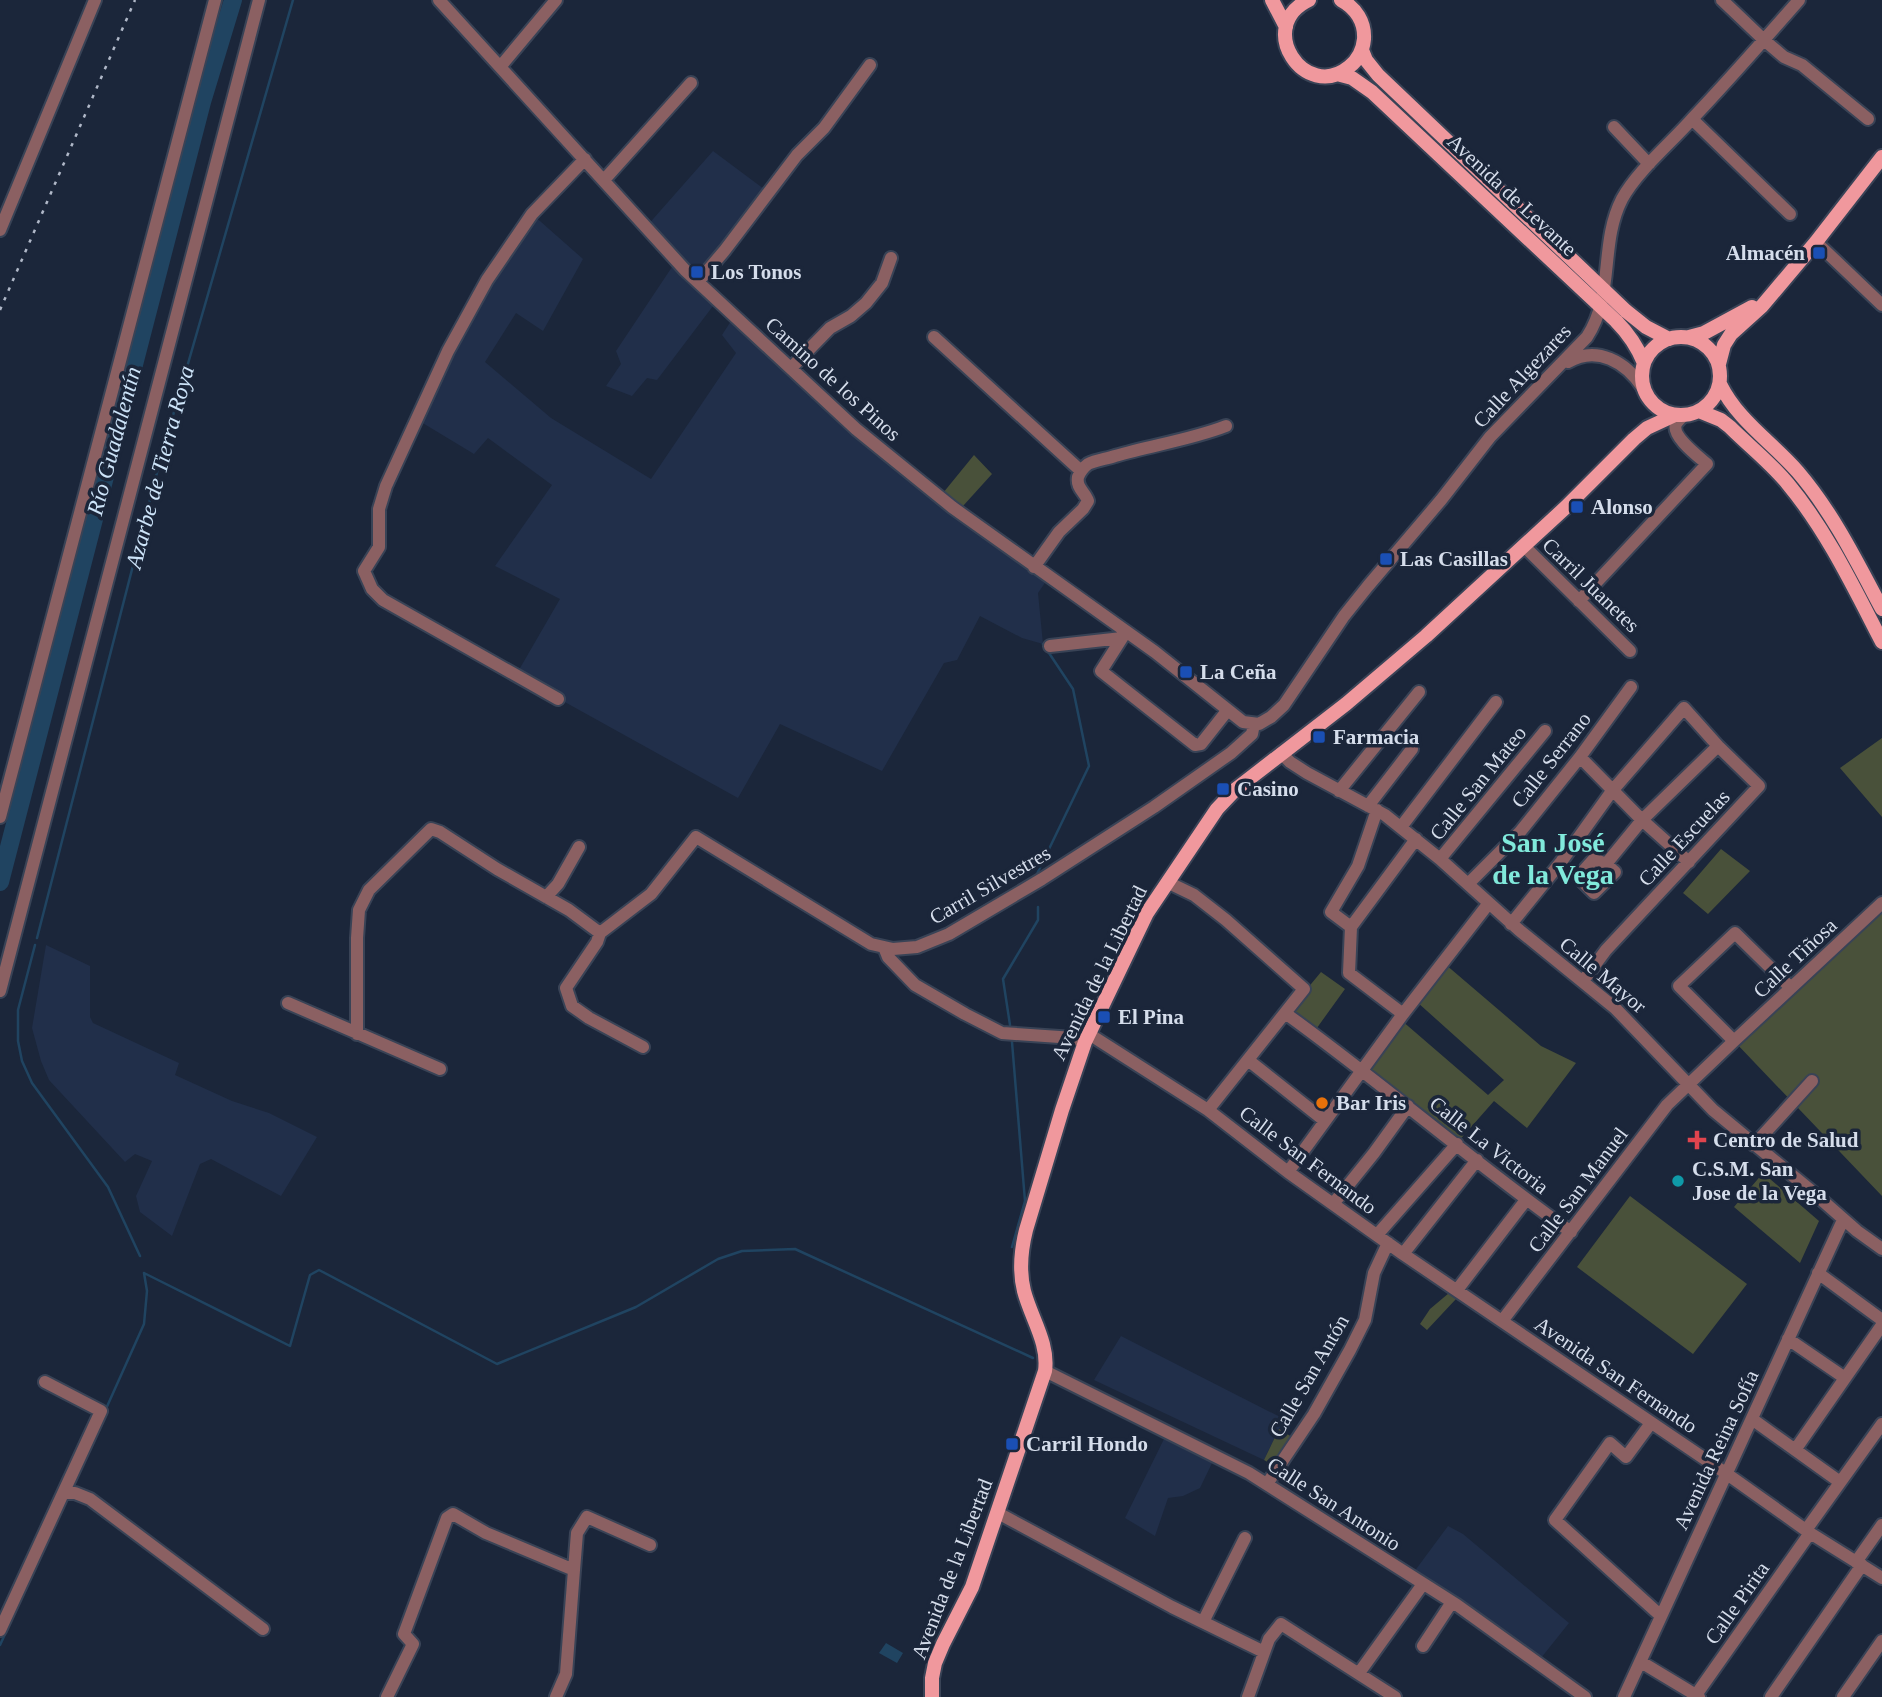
<svg xmlns="http://www.w3.org/2000/svg" width="1882" height="1697" viewBox="0 0 1882 1697" font-family="'Times New Roman',serif">
  <style>
    .built { fill: #212f4a }
    .green { fill: #49513a }
    .water { fill: #204461 }
    .lines { fill: none; stroke-linecap: round; stroke-linejoin: round }
    .stream { stroke: #204461; stroke-width: 2.5 }
    .river { stroke: #204461; stroke-width: 18 }
    .minor-casing { stroke: #394356; stroke-width: 16 }
    .major-casing { stroke: #394356; stroke-width: 18 }
    .minor { stroke: #8b6062; stroke-width: 12 }
    .major { stroke: #f0989d; stroke-width: 14 }
    .rail { stroke: #b0b8c8; stroke-width: 2.5; stroke-dasharray: 3.5 7; stroke-linecap: butt }
    .transit-dot { fill: #1a4fb4; stroke: #1b263a; stroke-width: 2.5 }
    .food-dot { fill: #e8710a; stroke: #1b263a; stroke-width: 2.5 }
    .health-dot { fill: #e0444e; stroke: #1b263a; stroke-width: 2.5 }
    .culture-dot { fill: #0f9aa8; stroke: #1b263a; stroke-width: 2.5 }
    .labels { text-anchor: middle; dominant-baseline: central; stroke-width: 7; stroke-linejoin: round; paint-order: stroke }
    .street-label { font-size: 21px; fill: #d5ddeb; stroke: #1b263a }
    .poi-label { font-size: 21px; font-weight: bold; fill: #d5ddeb; stroke: #1b263a; text-anchor: start }
    .water-label { font-size: 23px; font-style: italic; fill: #cde4f9; stroke: #1b263a }
    .district-label { font-size: 28px; font-weight: bold; fill: #80e9db; stroke: #1b263a }
  </style>
  <rect width="100%" height="100%" fill="#1b263a"/>
  <path class="built" d="M713,151L768,192L698,282L856,429L1049,577L1038,593L1043,644L1022,638L980,616L957,660L944,663L882,771L780,724L738,798L516,675L560,599L495,566L552,485L488,438L474,454L421,422L448,351L532,214L583,259L543,331L516,313L485,362L551,418L651,479L736,353L722,335L731,321L713,306L657,380L647,378L632,396L606,386L621,364L616,351L676,261L646,227Z
    M46,945L90,966V1017L93,1023L179,1063L175,1075L232,1101L269,1113L317,1137L281,1196L211,1159L200,1164L172,1236L140,1212L136,1196L152,1161L135,1154L125,1162L49,1080L41,1061L32,1028Z
    M1121,1336L1284,1419L1264,1460L1094,1380Z
    M1165,1437L1213,1461L1200,1488L1183,1496L1168,1498L1155,1536L1125,1518Z
    M1448,1526L1463,1534L1569,1623L1537,1663L1411,1576Z"/>
  <path class="green" d="M974,455L992,474L963,506L943,493Z
    M1882,738V817L1840,768Z
    M1721,849L1750,871L1708,914L1683,893Z
    M1882,902V1196L1734,1041Z
    M1445,964L1541,1046L1576,1063L1527,1128L1494,1101L1457,1143L1364,1069L1401,1020L1488,1095L1504,1080L1417,1002Z
    M1321,972L1345,989L1314,1032L1287,1013Z
    M1763,1173L1819,1221L1800,1263L1734,1207Z
    M1630,1196L1747,1284L1693,1354L1577,1267Z
    M1449,1293L1455,1294L1456,1299L1427,1330L1420,1324L1430,1309Z
    M1279,1429L1292,1437L1274,1466L1264,1460Z"/>
  <path class="water" d="M886,1643L903,1653L897,1663L879,1653Z"/>
  <g class="lines">
    <path class="stream" d="M1036,876L1089,766L1073,689L1043,644
      M37,938L161,457L293,0
      M35,945L18,1010V1041L22,1061L32,1083L108,1187L140,1256
      M1010,1025L1003,979L1038,920V907
      M1012,1247L1025,1201L1012,1042
      M144,1273L290,1346L310,1275L319,1270L497,1364L636,1307L718,1259L742,1251L795,1249L1033,1358
      M105,1411L144,1324L147,1291L144,1273
      M0,1645L6,1632"/>
    <path class="river" d="M0,882L202,102L233,0"/>
    <defs>
      <path id="minor" d="M439,0L685,270L856,429L952,507L1155,652L1243,722L1259,724L1271,717L1284,705L1344,616L1368,586L1441,500L1490,437L1587,337C1615,294 1599,244 1622,199C1637,171 1671,143 1692,119C1729,80 1764,40 1799,0
        M1722,0L1764,40L1784,57L1802,65L1868,119
        M500,67L556,0
        M1692,119L1790,214
        M1614,127L1649,164
        M604,180L691,83
        M0,230L95,0
        M1816,242L1882,305
        M698,282L725,250L797,155L824,128L870,65
        M934,337L1081,471
        M1568,362C1597,345 1626,362 1643,388
        M791,368L830,328L851,316L866,303L882,283L891,258
        M1525,547L1630,651
        M1034,567L1059,532L1083,509L1088,501C1085,492 1076,488 1078,477C1080,472 1084,467 1088,464C1096,460 1106,459 1115,456C1152,445 1190,440 1226,426
        M1579,601L1707,464C1699,457 1671,436 1676,424C1677,422 1682,417 1684,415
        M1122,638L1101,671L1195,745L1201,744L1227,711
        M1050,646L1122,638L1124,635
        M558,699L383,600L372,589L364,571L379,547V509L386,486L448,351L487,280L532,214L585,159
        M1281,753L1290,762L1307,773L1385,815L1440,859L1519,930L1615,1008L1713,1110L1815,1194L1857,1231L1882,1249
        M1580,757L1642,820L1689,862
        M1339,791L1419,692
        M1368,806L1412,749
        M0,817L215,0
        M1401,827L1496,702
        M1440,859L1545,731
        M1594,859L1606,864L1615,872L1594,893L1578,877Z
        M1606,864L1642,820L1718,746
        M1167,882L1194,895L1226,920L1304,989L1208,1110
        M1468,884L1520,832L1580,757L1631,687
        M546,897L558,884L579,847
        M1511,924L1561,862L1612,791L1684,708L1718,746L1759,786L1606,950L1583,981
        M1351,927L1331,912L1358,866L1377,810
        M600,933L651,894L696,837L871,944L893,949L917,947L949,934L1042,879L1154,807L1231,753L1252,734L1254,724
        M600,933L597,942L566,988L572,1006L589,1018L643,1047
        M884,947L888,957L915,985L965,1014L1002,1033L1074,1038L1085,1042
        M0,991L259,0
        M288,1003L440,1069
        M1285,1013C1382,1083 1473,1162 1571,1232
        M1403,1014L1349,973L1351,927L1416,839
        M357,1034V938L359,910L369,890L431,829L440,832L497,869L569,910L600,933
        M1089,1034L1208,1110L1288,1172L1403,1254L1727,1474L1810,1533L1882,1578
        M1734,1041L1679,986L1735,933L1791,988
        M1248,1060L1325,1121
        M1754,1145L1812,1081
        M1288,1172L1403,1014L1489,903
        M1333,1204L1374,1153L1408,1106
        M1377,1235L1457,1144
        M1403,1254L1477,1160
        M1818,1273L1882,1320
        M1457,1290L1526,1200
        M1502,1321L1667,1105L1734,1041L1882,903
        M1788,1339L1845,1378
        M1045,1371L1249,1473L1457,1605L1585,1697
        M1752,1419L1840,1482
        M1651,1423L1626,1457L1610,1443L1555,1520L1661,1616
        M1795,1450L1882,1325
        M1267,1484L1314,1414L1350,1350L1365,1320L1374,1273L1388,1243
        M65,1493H75L90,1499L263,1629
        M998,1513L1172,1607L1264,1652
        M1806,1530L1882,1424
        M1856,1562L1882,1525
        M574,1570L577,1533L587,1517L650,1545
        M1203,1622L1245,1538
        M0,1630L101,1411L45,1382
        M1423,1646L1452,1602
        M1641,1662L1699,1697
        M1359,1673L1423,1584
        M1696,1695L1810,1533
        M387,1697L413,1644L404,1634L447,1518L453,1514L486,1533L574,1570L566,1674L556,1697
        M1248,1697L1269,1639L1281,1624L1395,1697
        M1624,1697L1843,1220
        M1771,1697L1862,1565
        M1843,1697L1882,1641"/>
      <path id="major" d="M1272,0L1286,27
        M1309,0C1254,26 1305,103 1349,67C1358,60 1363,50 1364,39C1365,22 1356,8 1341,0
        M1362,50L1366,60L1378,75L1626,311L1646,327L1669,339
        M1337,74L1352,78L1372,92L1616,321C1629,334 1637,346 1644,363
        M1642 376a39 39 0 1 1 78 0a39 39 0 1 1-78 0Z
        M1689,337L1704,333L1752,307
        M1719,364L1724,345L1731,334L1762,306L1816,242L1882,157
        M1720,384C1738,421 1772,442 1798,472C1833,513 1857,562 1882,609
        M1699,411L1721,420L1730,427C1749,446 1771,463 1788,484C1827,531 1854,588 1882,642
        M932,1697V1678L935,1663L943,1644L972,1587L1045,1371C1049,1343 1031,1318 1024,1291C1019,1271 1021,1250 1026,1230L1062,1110L1085,1042L1147,913L1217,809L1236,789L1346,704L1426,636L1566,507L1634,439L1647,428L1675,415"/>
    </defs>
    <use href="#minor" class="minor-casing"/>
    <use href="#major" class="major-casing"/>
    <use href="#minor" class="minor"/>
    <use href="#major" class="major"/>
    <path class="rail" d="M0,310L135,0"/>
  </g>
  <g class="transit-dot">
    <rect x="1812" y="246" width="14" height="14" rx="3.5"/>
    <rect x="690" y="265" width="14" height="14" rx="3.5"/>
    <rect x="1570" y="500" width="14" height="14" rx="3.5"/>
    <rect x="1379" y="552" width="14" height="14" rx="3.5"/>
    <rect x="1179" y="665" width="14" height="14" rx="3.5"/>
    <rect x="1312" y="730" width="14" height="14" rx="3.5"/>
    <rect x="1216" y="782" width="14" height="14" rx="3.5"/>
    <rect x="1097" y="1010" width="14" height="14" rx="3.5"/>
    <rect x="1005" y="1437" width="14" height="14" rx="3.5"/>
  </g>
  <circle class="food-dot" cx="1322" cy="1103" r="7"/>
  <path class="health-dot" d="M1693.5 1129.5h7v7h7v7h-7v7h-7v-7h-7v-7h7z"/>
  <circle class="culture-dot" cx="1678" cy="1181" r="7"/>
  <g class="labels">
    <g class="street-label">
      <text transform="translate(1512 195) rotate(43)">Avenida de Levante</text>
      <text transform="translate(1522 376) rotate(-47)">Calle Algezares</text>
      <text transform="translate(833 379) rotate(42)">Camino de los Pinos</text>
      <text transform="translate(1591 585) rotate(44)">Carril Juanetes</text>
      <text transform="translate(1551 760) rotate(-52)">Calle Serrano</text>
      <text transform="translate(1478 783) rotate(-51)">Calle San Mateo</text>
      <text transform="translate(1684 838) rotate(-47)">Calle Escuelas</text>
      <text transform="translate(990 885) rotate(-30)">Carril Silvestres</text>
      <text transform="translate(1795 958) rotate(-43)">Calle Tiñosa</text>
      <text transform="translate(1099 973) rotate(-64)">Avenida de la Libertad</text>
      <text transform="translate(1603 975) rotate(40)">Calle Mayor</text>
      <text transform="translate(1489 1145) rotate(38)">Calle La Victoria</text>
      <text transform="translate(1308 1160) rotate(37)">Calle San Fernando</text>
      <text transform="translate(1578 1190) rotate(-53)">Calle San Manuel</text>
      <text transform="translate(1616 1375) rotate(34)">Avenida San Fernando</text>
      <text transform="translate(1309 1376) rotate(-60)">Calle San Antón</text>
      <text transform="translate(1716 1450) rotate(-65)">Avenida Reina Sofía</text>
      <text transform="translate(1334 1504) rotate(33)">Calle San Antonio</text>
      <text transform="translate(952 1569) rotate(-69)">Avenida de la Libertad</text>
      <text transform="translate(1737 1603) rotate(-55)">Calle Pirita</text>
    </g>
    <g class="poi-label">
      <text x="1805" y="253" text-anchor="end">Almacén</text>
      <text x="711" y="272">Los Tonos</text>
      <text x="1591" y="507">Alonso</text>
      <text x="1400" y="559">Las Casillas</text>
      <text x="1200" y="672">La Ceña</text>
      <text x="1333" y="737">Farmacia</text>
      <text x="1237" y="789">Casino</text>
      <text x="1118" y="1017">El Pina</text>
      <text x="1336" y="1103">Bar Iris</text>
      <text x="1713" y="1140">Centro de Salud</text>
      <text x="1692" y="1169">C.S.M. San<tspan x="1692" dy="24">Jose de la Vega</tspan></text>
      <text x="1026" y="1444">Carril Hondo</text>
    </g>
    <g class="water-label">
      <text transform="translate(114 441) rotate(-75)">Río Guadalentín</text>
      <text transform="translate(160 467) rotate(-75)">Azarbe de Tierra Roya</text>
    </g>
    <g class="district-label">
      <text x="1553" y="842">San José<tspan x="1553" dy="32">de la Vega</tspan></text>
    </g>
  </g>
</svg>
